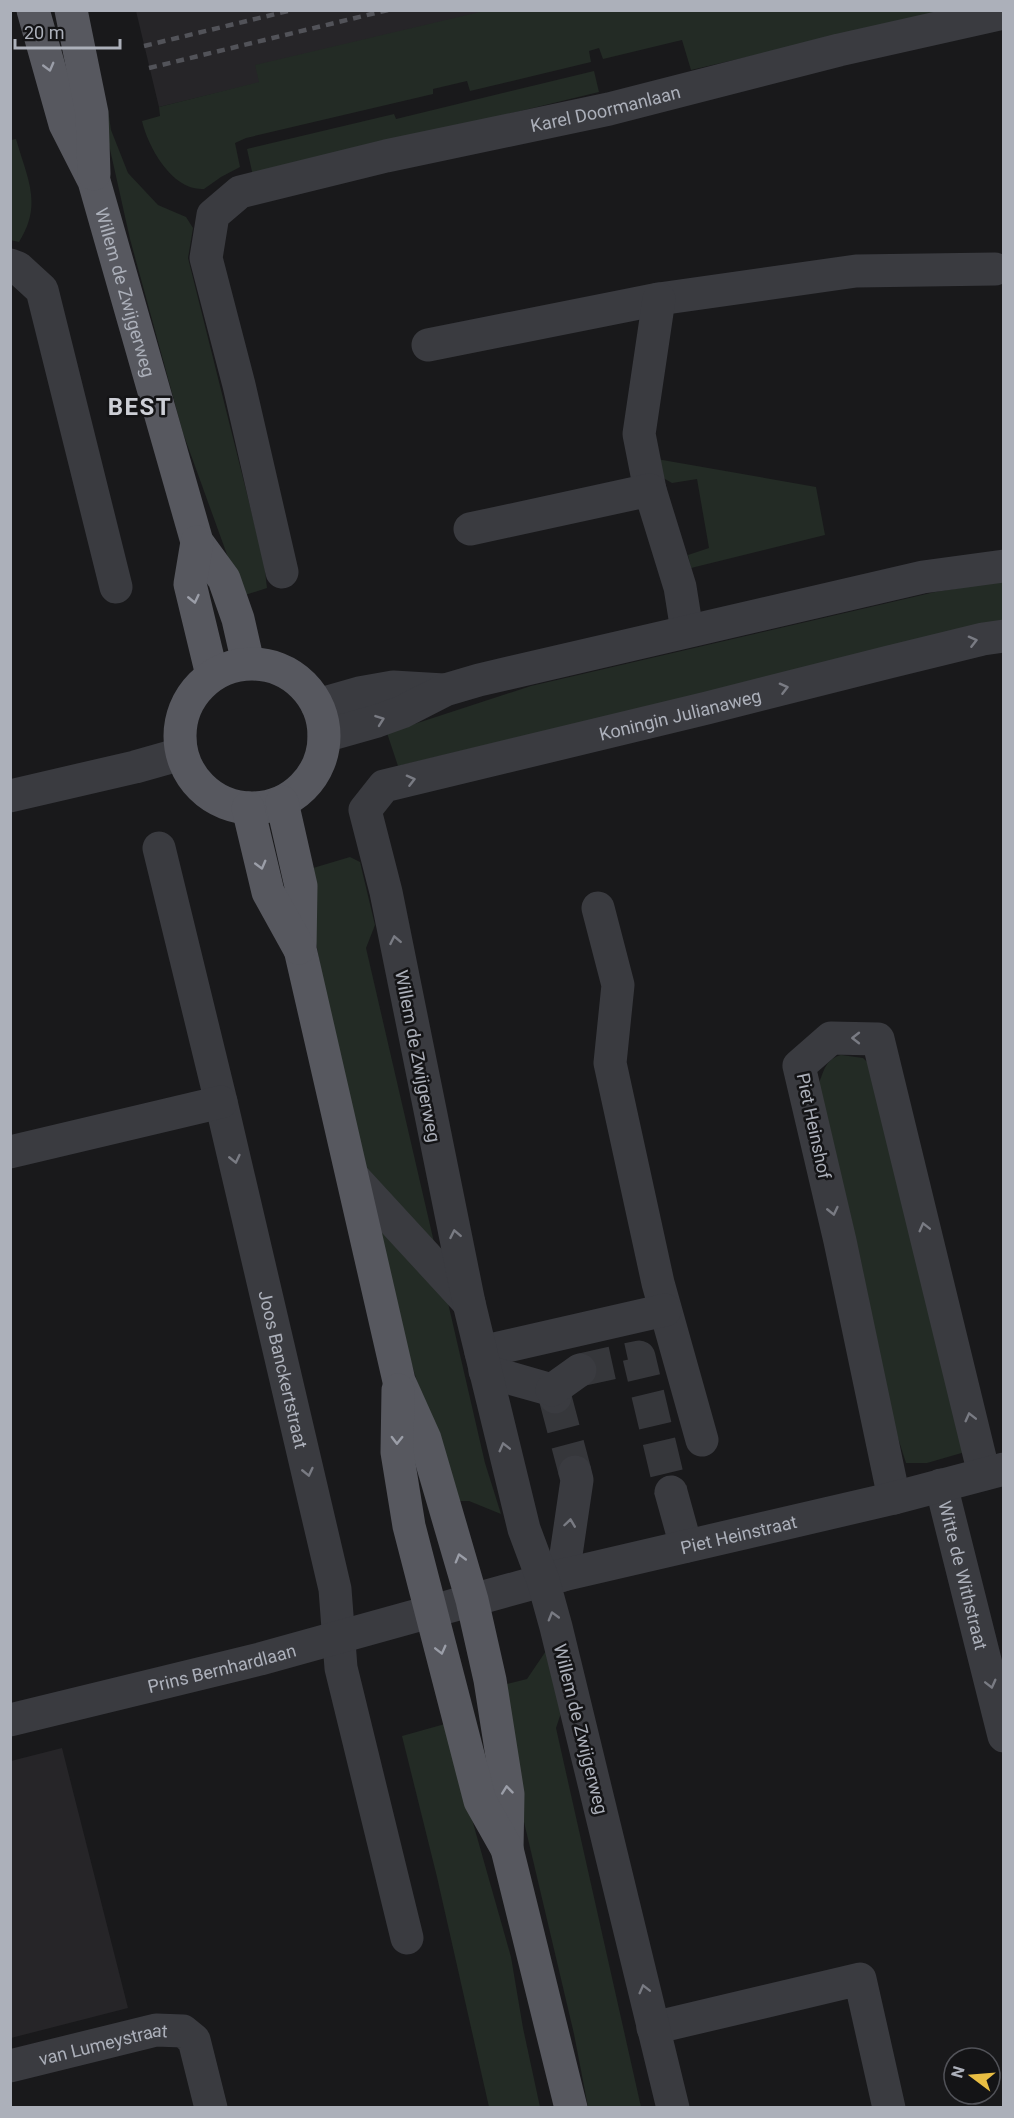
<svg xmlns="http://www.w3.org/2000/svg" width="1014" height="2118" viewBox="0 0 1014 2118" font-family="Roboto,sans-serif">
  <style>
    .built { fill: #262528 }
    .green { fill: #232b25 }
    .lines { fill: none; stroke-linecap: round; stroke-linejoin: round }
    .minor-tunnel { stroke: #36373b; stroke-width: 33; stroke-dasharray: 33 16; stroke-linecap: butt }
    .minor { stroke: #3a3b40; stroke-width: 33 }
    .major { stroke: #57585f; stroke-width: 33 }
    .rail { stroke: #525359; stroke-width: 4.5; stroke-dasharray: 8 6; stroke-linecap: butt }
    .oneway { stroke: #9b9ea8 }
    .oneway2 { stroke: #797b83 }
    .labels { text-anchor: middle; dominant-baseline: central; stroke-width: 5; stroke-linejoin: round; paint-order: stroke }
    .street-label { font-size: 18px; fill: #acb0ba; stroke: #141416 }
    .district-label { font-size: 24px; font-weight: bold; letter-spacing: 1.5px; fill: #cdcfd6; stroke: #141416 }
  </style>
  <rect width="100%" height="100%" fill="#19191b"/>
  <path class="built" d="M136,11H554L159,107Z
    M62,1748L128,2008L11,2038V1761Z"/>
  <path class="green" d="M484,11H944L691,70L682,40L603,59L599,48L589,51L591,62L470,91L467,81L433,89V94L246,138L235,143L240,167L221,177L204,189C172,191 148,147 142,121L160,116L159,107L259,82L255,65Z
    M594,71L599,92L253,176L247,149L394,114L396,119Z
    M101,109H108L111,130L128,173L158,205L186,217L193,228L188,258L264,562L267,588L242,596L183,433L130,239Z
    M16,139C27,178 43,204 19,242L10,240L11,140Z
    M651,458L816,487L825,535L691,568L688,555L709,548L697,479L672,483L653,472Z
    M1003,581V624L990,625L398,766L387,733L531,686L935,592Z
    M350,857L360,862L375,925L366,948L485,1463L501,1514L469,1501H455L410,1359L321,970L303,871Z
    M841,1055L863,1058L880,1074L965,1452L927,1463H906L896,1432L819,1083C824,1070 826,1059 841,1055Z
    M550,1645L563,1707L556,1728L641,2107H588L574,2034L524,1822L503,1685L527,1679Z
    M445,1724L511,1957L523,2028L540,2107H489L437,1877L402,1736Z"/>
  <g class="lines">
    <path class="minor-tunnel" d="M580,1370L639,1357L671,1492
      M555,1397L575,1472"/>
    <g class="minor">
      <path d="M10,265L18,268L42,290L116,587"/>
      <path d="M428,345L659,299L856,271L995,269"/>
      <path d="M650,490L639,434L659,299"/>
      <path d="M470,529L650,490L680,587L687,631"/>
      <path id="s1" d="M282,572L239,385L206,258L213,215L240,192L386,156L609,109L839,50L1004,13"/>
      <path d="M317,705L359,693L393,687L444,690"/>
      <path d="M324,736L377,721L402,712L445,690L479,680L923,577L1004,566"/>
      <path d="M10,796L135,767L181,754"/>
      <path id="s2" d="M159,848L221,1102L335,1589L341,1668L407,1938"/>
      <path d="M598,908L618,985L610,1063L658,1283L702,1440"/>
      <path d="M10,1152L221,1102"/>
      <path d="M353,1177L469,1303"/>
      <path d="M481,1352L665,1310"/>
      <path d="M485,1371L552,1390L555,1397"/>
      <path d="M552,1390L580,1370"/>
      <path id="s3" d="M941,1485L1004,1736"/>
      <path d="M671,1492L686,1546"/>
      <path d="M894,1498L840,1241L799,1066L831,1038L878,1039L984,1474"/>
      <path d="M563,1575L577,1480L575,1472"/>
      <path id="s4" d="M10,1720L260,1659L563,1575L894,1498L1004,1469"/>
      <path d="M653,2028L860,1979L889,2108"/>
      <path id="s5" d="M10,2066L156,2030L183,2031L194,2040L211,2108"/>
      <path id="s6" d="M673,2108L556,1627L543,1580L524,1529L469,1303L386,892L365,810L384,786L707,708L889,662L983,639L1004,636"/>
    </g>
    <g class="major">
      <path id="s7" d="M33,10L65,124L94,181L197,542L224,579L238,619L248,663"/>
      <path d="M71,10L92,113L94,174"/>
      <path d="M197,542L190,584L212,675"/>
      <circle cx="252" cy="736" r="72"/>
      <path d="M282,802L301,886L300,949L399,1381L425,1439L472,1600L490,1680L508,1794L507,1849"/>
      <path d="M248,808L268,892L299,948"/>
      <path d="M398,1390L397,1452L409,1526L480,1801L507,1849L571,2108"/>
    </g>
    <path class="rail" d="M144,46L292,10
      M149,68L388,10"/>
  </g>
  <defs><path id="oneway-chevron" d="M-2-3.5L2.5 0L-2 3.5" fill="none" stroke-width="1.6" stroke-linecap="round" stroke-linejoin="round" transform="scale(1.5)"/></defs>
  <g class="oneway">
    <use href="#oneway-chevron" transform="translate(49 67) rotate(75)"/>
    <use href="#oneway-chevron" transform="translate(194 599) rotate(77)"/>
    <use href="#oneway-chevron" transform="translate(261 865) rotate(75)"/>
    <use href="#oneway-chevron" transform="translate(397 1440) rotate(91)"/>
    <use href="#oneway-chevron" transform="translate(460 1558) rotate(-106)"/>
    <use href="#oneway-chevron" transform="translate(441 1650) rotate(76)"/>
    <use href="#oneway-chevron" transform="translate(507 1790) rotate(-96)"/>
  </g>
  <g class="oneway2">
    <use href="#oneway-chevron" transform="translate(973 641) rotate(-14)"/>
    <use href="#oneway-chevron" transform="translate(784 688) rotate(-14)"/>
    <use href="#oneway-chevron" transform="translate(380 720) rotate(-20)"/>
    <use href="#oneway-chevron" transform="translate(411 780) rotate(-14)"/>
    <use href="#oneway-chevron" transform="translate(395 940) rotate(-101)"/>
    <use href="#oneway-chevron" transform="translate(856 1038) rotate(-180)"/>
    <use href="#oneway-chevron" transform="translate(235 1159) rotate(77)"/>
    <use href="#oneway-chevron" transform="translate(833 1211) rotate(77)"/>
    <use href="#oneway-chevron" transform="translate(924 1227) rotate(-104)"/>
    <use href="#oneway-chevron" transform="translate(455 1234) rotate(-101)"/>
    <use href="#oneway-chevron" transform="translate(970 1417) rotate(-104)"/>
    <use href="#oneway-chevron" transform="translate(504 1447) rotate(-104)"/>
    <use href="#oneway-chevron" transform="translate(308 1472) rotate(77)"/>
    <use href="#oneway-chevron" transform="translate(570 1523) rotate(-82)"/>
    <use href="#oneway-chevron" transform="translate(553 1616) rotate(-106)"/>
    <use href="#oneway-chevron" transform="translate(991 1684) rotate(76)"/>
    <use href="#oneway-chevron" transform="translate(644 1989) rotate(-104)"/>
  </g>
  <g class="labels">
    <g class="street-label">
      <text stroke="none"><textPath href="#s1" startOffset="777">Karel Doormanlaan</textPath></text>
      <text stroke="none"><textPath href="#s7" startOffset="298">Willem de Zwijgerweg</textPath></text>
      <text stroke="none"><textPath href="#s6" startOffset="1670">Koningin Julianaweg</textPath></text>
      <text transform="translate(418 1056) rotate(79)">Willem de Zwijgerweg</text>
      <text transform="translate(814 1126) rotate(78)">Piet Heinshof</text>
      <text stroke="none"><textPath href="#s2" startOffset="536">Joos Banckertstraat</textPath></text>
      <text stroke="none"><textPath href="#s4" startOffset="752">Piet Heinstraat</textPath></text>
      <text stroke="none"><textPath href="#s3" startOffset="93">Witte de Withstraat</textPath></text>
      <text stroke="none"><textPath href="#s4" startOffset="218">Prins Bernhardlaan</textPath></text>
      <text transform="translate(581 1729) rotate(76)">Willem de Zwijgerweg</text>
      <text stroke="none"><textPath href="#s5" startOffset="96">van Lumeystraat</textPath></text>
    </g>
    <g class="district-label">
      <text x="140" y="407">BEST</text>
    </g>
  </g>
  <rect width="1014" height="2118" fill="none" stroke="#acb0ba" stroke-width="24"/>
  <g transform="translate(972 2076) rotate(286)"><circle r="28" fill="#141416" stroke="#515258" stroke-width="1.5"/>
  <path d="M0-4.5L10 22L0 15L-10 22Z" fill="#e9be43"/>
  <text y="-9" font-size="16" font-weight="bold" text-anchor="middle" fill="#acb0ba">N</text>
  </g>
  <path d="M15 39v9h105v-9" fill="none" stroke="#acb0ba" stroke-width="3"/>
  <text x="24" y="39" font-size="18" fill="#acb0ba" stroke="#141416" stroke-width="4.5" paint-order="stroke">20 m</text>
</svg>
